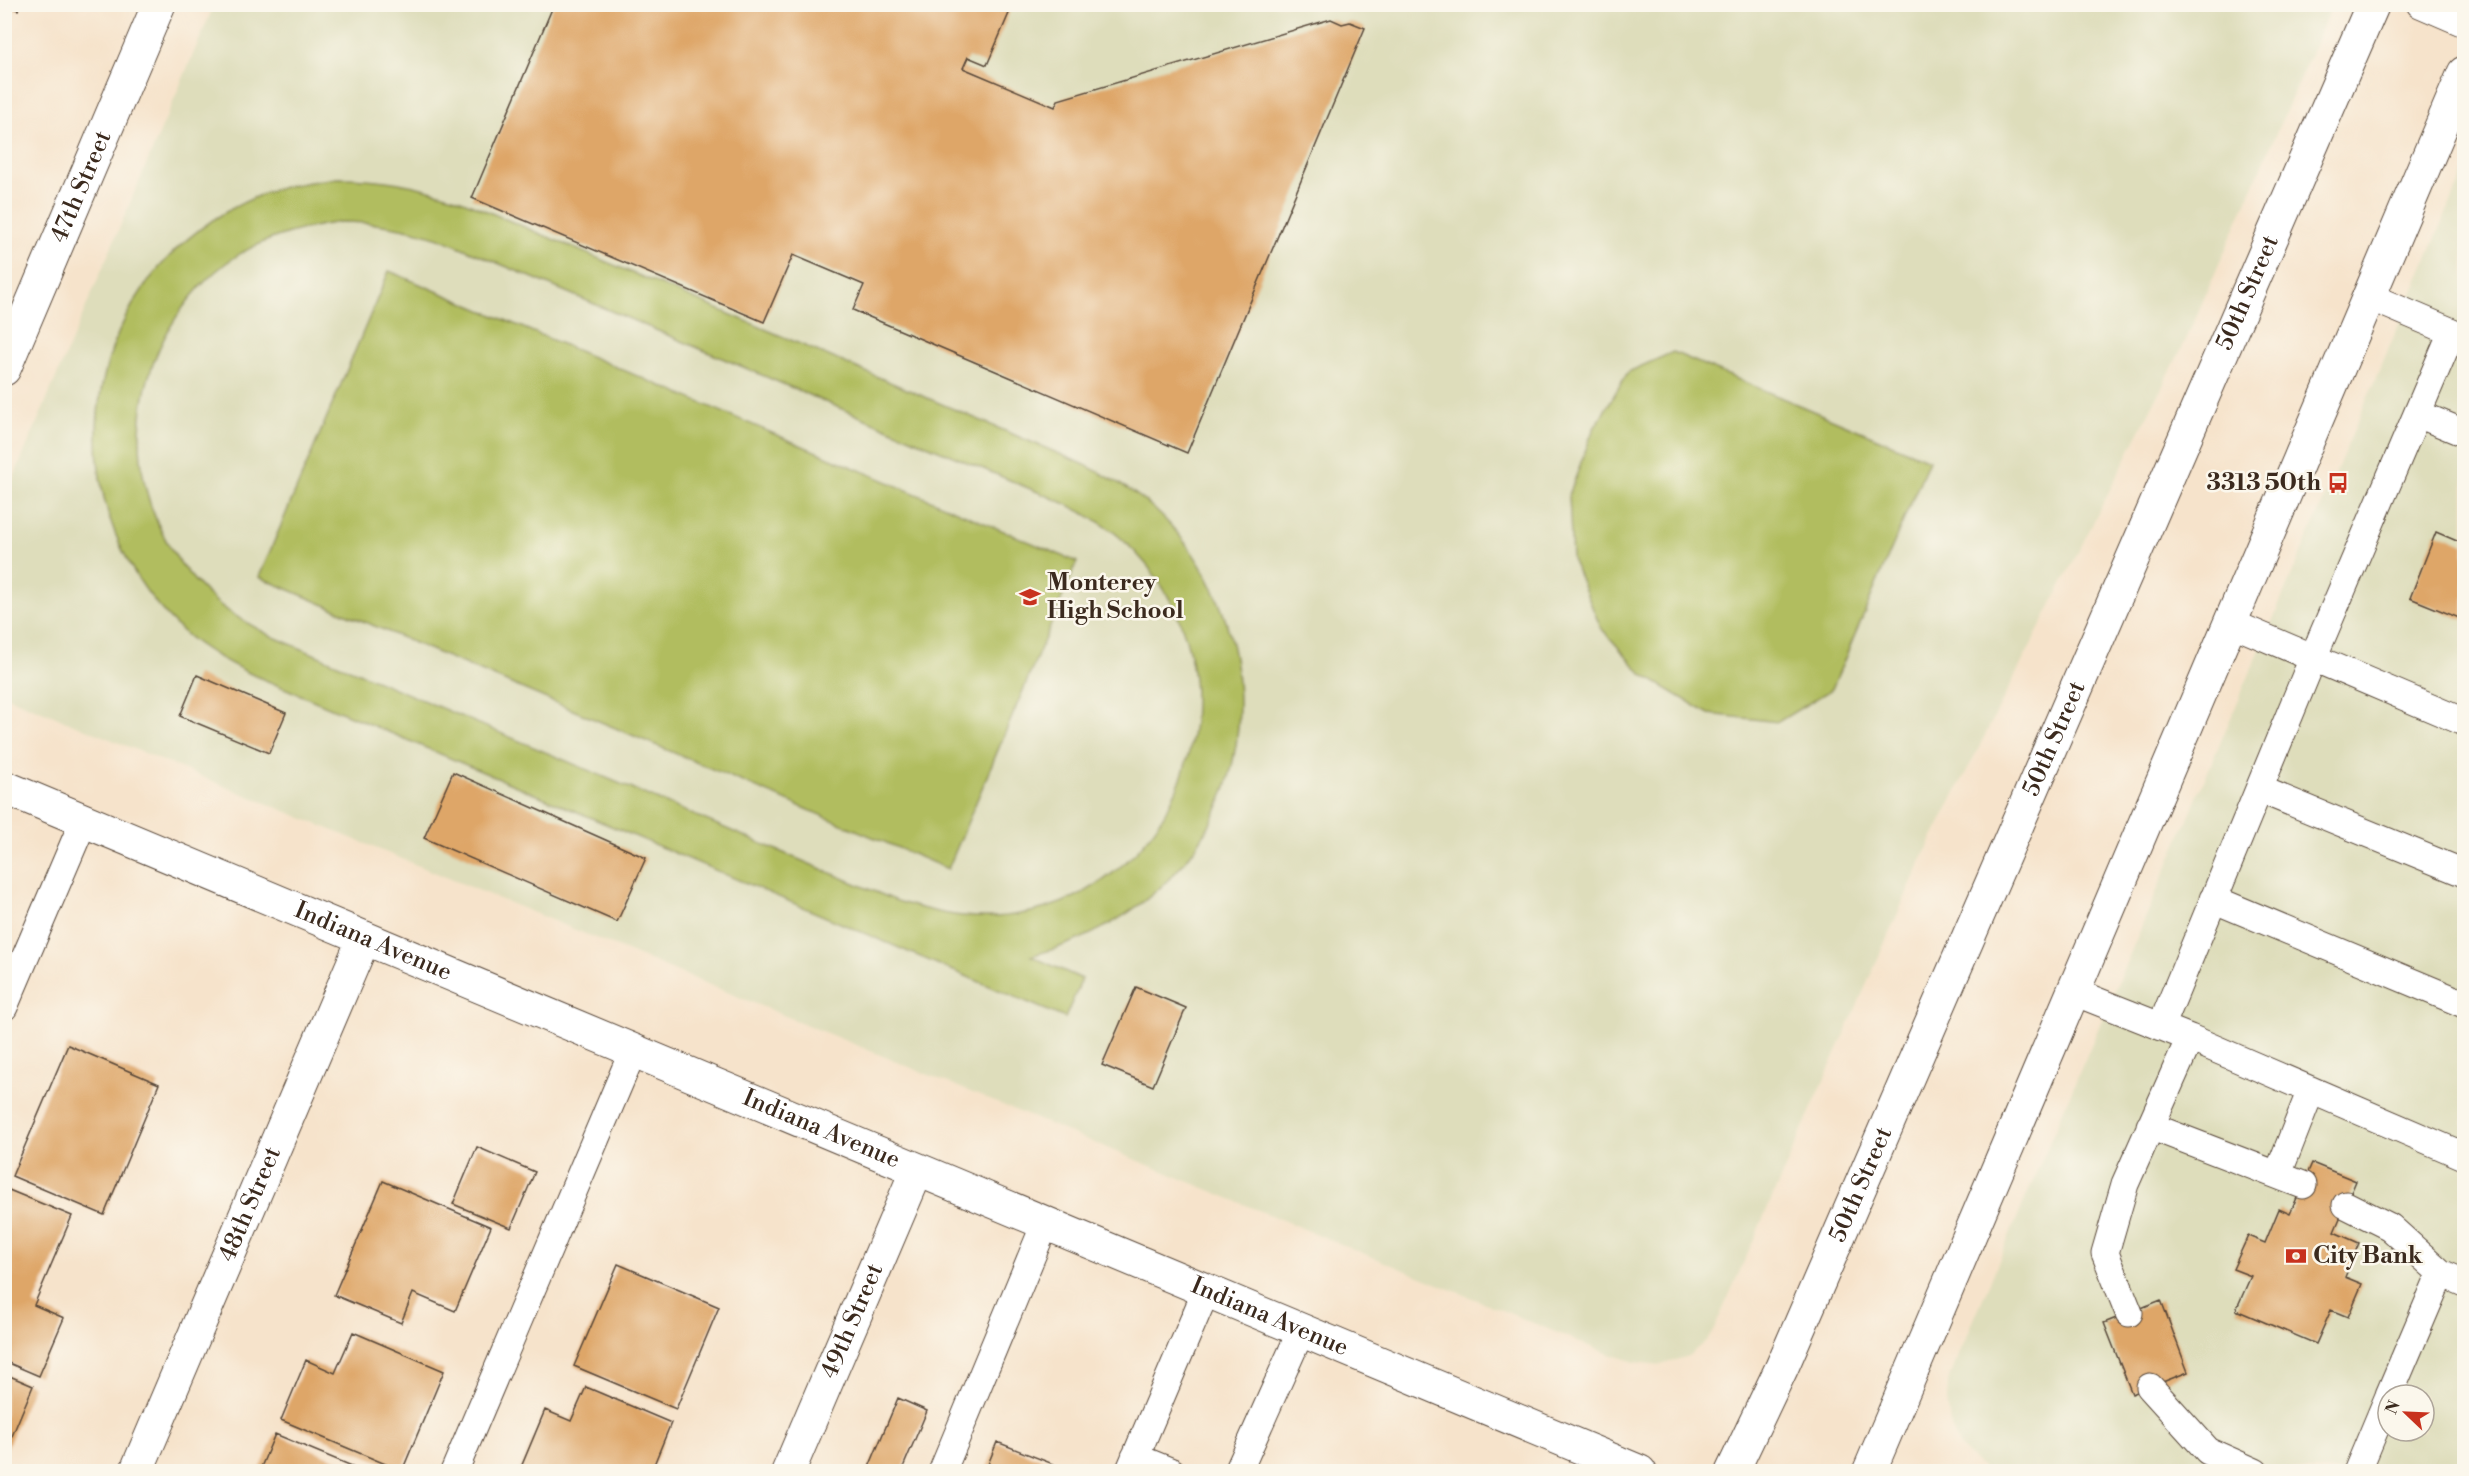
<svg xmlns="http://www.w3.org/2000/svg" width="2469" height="1476" viewBox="0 0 2469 1476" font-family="'Libre Bodoni',serif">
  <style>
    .built { fill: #deddbb; fill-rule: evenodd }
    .green { fill: #b1bd5f; stroke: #76743e; stroke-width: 1.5; fill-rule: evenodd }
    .building { fill: #dea668 }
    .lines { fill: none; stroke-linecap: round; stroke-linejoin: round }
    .lane-casing { stroke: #574638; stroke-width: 29 }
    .street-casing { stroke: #574638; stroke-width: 35 }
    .secondary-casing { stroke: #574638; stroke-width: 35 }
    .lane { stroke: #fff; stroke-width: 27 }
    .street { stroke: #fff; stroke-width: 33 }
    .secondary { stroke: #fff; stroke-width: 33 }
    .labels { text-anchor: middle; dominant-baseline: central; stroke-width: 5; stroke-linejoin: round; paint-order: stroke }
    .street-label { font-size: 24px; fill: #3b2a1e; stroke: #fbf7ec }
    .poi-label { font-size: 24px; font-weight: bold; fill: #3b2a1e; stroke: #fbf7ec; text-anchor: start }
  </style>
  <rect width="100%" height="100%" fill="#fbf7ec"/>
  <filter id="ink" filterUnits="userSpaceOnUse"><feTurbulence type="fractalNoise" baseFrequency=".0167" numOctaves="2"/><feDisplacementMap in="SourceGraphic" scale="12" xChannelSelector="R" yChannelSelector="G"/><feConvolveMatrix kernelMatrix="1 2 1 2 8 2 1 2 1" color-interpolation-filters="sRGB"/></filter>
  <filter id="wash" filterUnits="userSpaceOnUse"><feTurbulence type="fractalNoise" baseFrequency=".008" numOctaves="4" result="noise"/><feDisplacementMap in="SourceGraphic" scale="24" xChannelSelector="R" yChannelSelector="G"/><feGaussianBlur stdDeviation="1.35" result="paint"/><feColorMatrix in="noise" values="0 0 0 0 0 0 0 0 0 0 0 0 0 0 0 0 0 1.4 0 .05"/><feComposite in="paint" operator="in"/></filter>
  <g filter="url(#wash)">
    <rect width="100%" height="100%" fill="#f6e3cb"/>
    <path class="built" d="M214,5H2332L2185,342L1921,861L1715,1327L1707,1340L1688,1356L1661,1365L1635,1362L1609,1354L5,696V498Z
      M2464,172V1471H1987L1977,1464L1960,1447L1950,1424L1947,1400L1948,1384L1954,1366ZM2388,1395H2424V1431H2388Z"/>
    <path class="green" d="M337,178C383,178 413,184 456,198L1083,464C1108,477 1132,489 1152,507C1256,599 1271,771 1174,874C1134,916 1087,941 1031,956L1082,979L1065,1018L251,674C227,662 203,650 182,631C42,500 80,271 258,196C283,185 310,182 337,178ZM340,222C375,222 405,227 439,238L1066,504C1087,515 1107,525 1124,541C1263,668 1186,905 995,917C961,919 929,911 897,901L269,635C249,624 228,613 212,598C113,509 118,360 215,272C250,241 295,229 340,222Z
      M389,271L1077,562L948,869L259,577Z
      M1673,352L1929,460L1832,689L1778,722L1709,714L1643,675L1601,628L1572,559L1569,495L1593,430L1628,372Z"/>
    <g id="blocks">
      <path class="building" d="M5,4H20L18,10Z
        M554,4H1013L987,65L968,57L963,68L1055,107L1058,100L1331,19L1342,24L1350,22L1365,28L1187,453L853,310L864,285L793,255L764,322L472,198Z
        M2436,532L2464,544V620L2410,598Z
        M197,675L286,713L269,753L180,716Z
        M453,772L646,858L617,922L424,838Z
        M1136,987L1186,1008L1153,1086L1102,1065Z
        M68,1045L159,1084L104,1215L12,1176Z
        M477,1147L535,1172L511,1228L453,1204Z
        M2312,1163L2356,1181L2334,1232L2359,1243L2345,1277L2362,1284L2348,1317L2331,1310L2316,1344L2236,1310L2251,1276L2233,1269L2248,1236L2265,1243L2279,1209L2290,1214Z
        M383,1181L491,1227L455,1311L413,1293L401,1323L334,1295Z
        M4,1188L72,1216L34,1305L64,1318L39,1376L4,1361Z
        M618,1264L719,1307L676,1409L574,1366Z
        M2161,1300L2188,1372L2132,1394L2104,1323Z
        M353,1332L444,1371L402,1471L281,1420L306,1360L335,1373Z
        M5,1374L33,1386L5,1453Z
        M586,1387L671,1423L651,1472H519L545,1410L571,1421Z
        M898,1398L927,1411L901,1472H867Z
        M275,1434L364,1471V1472H259Z
        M997,1442L1071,1471V1472H985Z"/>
    </g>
  </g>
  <g filter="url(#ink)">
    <use href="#blocks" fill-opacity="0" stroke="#574638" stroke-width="1.5"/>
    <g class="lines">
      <defs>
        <path id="lane" d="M2420,4L2464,23
          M2370,297L2464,337
          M2418,414L2464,433
          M2231,623L2464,722
          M2259,789L2464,873
          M2213,899L2464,1004
          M2074,992L2190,1038L2125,1184L2105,1253L2129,1313
          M4,1007L84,820
          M2161,1027L2313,658L2452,332
          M2190,1038L2464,1156
          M2150,1126L2303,1185
          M2278,1174L2311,1090
          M2346,1205L2390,1227L2441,1273
          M2150,1387L2208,1451L2255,1472
          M2389,1395L2441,1273L2464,1283
          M1135,1457L1172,1472
          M454,1472L633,1051
          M942,1472L1045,1224
          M1129,1472L1206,1291
          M1238,1472L1301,1331
          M2357,1472L2388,1398"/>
        <g id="street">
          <path id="s1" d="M4,369L159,4"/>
          <path id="s2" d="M136,1472L364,938"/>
          <path id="s3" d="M788,1472L917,1170"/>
        </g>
        <g id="secondary">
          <path id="s4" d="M4,787L1640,1472"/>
          <path id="s5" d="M1732,1472L1782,1367L2373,4"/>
          <path d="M1869,1472L2464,73"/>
        </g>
      </defs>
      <use href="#lane" class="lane-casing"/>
      <use href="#street" class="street-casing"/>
      <use href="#secondary" class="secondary-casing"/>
      <use href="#lane" class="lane"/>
      <use href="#street" class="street"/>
      <use href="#secondary" class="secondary"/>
    </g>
  </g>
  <defs>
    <symbol id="bus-bare" viewBox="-9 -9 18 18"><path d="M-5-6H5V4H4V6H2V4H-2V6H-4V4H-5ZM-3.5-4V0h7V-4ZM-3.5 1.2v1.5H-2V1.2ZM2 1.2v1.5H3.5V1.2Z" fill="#c8321e" stroke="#fbf7ec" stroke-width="2.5" paint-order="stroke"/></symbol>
    <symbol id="school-bare" viewBox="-9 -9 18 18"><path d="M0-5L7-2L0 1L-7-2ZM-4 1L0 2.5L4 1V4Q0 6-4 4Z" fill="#c8321e" stroke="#fbf7ec" stroke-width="2.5" paint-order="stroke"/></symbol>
    <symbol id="bank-bare" viewBox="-9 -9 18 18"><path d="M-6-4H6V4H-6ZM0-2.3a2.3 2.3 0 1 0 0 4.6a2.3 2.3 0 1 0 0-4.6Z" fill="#c8321e" stroke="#fbf7ec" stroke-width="2.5" paint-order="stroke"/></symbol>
  </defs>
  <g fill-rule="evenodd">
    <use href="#bus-bare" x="2323" y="468" width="30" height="30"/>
    <use href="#school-bare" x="1015" y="582" width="30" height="30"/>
    <use href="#bank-bare" x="2281" y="1241" width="30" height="30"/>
  </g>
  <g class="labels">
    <g class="street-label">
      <text stroke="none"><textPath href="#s1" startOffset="198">47th Street</textPath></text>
      <text stroke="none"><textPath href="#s5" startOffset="1287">50th Street</textPath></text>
      <text stroke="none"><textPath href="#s5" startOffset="801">50th Street</textPath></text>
      <text stroke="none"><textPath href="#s4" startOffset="400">Indiana Avenue</textPath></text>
      <text stroke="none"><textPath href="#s4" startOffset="886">Indiana Avenue</textPath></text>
      <text stroke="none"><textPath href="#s5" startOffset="315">50th Street</textPath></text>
      <text stroke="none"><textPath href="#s2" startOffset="291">48th Street</textPath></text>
      <text stroke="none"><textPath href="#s4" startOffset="1372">Indiana Avenue</textPath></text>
      <text stroke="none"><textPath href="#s3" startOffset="164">49th Street</textPath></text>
    </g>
    <g class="poi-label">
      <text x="2321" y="483" text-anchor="end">3313 50th</text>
      <text x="1047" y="583">Monterey<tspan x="1047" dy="28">High School</tspan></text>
      <text x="2313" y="1256">City Bank</text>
    </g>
  </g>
  <rect width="2469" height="1476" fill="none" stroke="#fbf7ec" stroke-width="24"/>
  <g transform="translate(2406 1413) rotate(293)"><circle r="28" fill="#fbf7ec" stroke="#aea59a" stroke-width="1.5"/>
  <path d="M0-4.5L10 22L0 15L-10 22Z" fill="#c8321e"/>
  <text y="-9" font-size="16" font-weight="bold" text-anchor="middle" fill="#3b2a1e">N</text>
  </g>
</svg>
